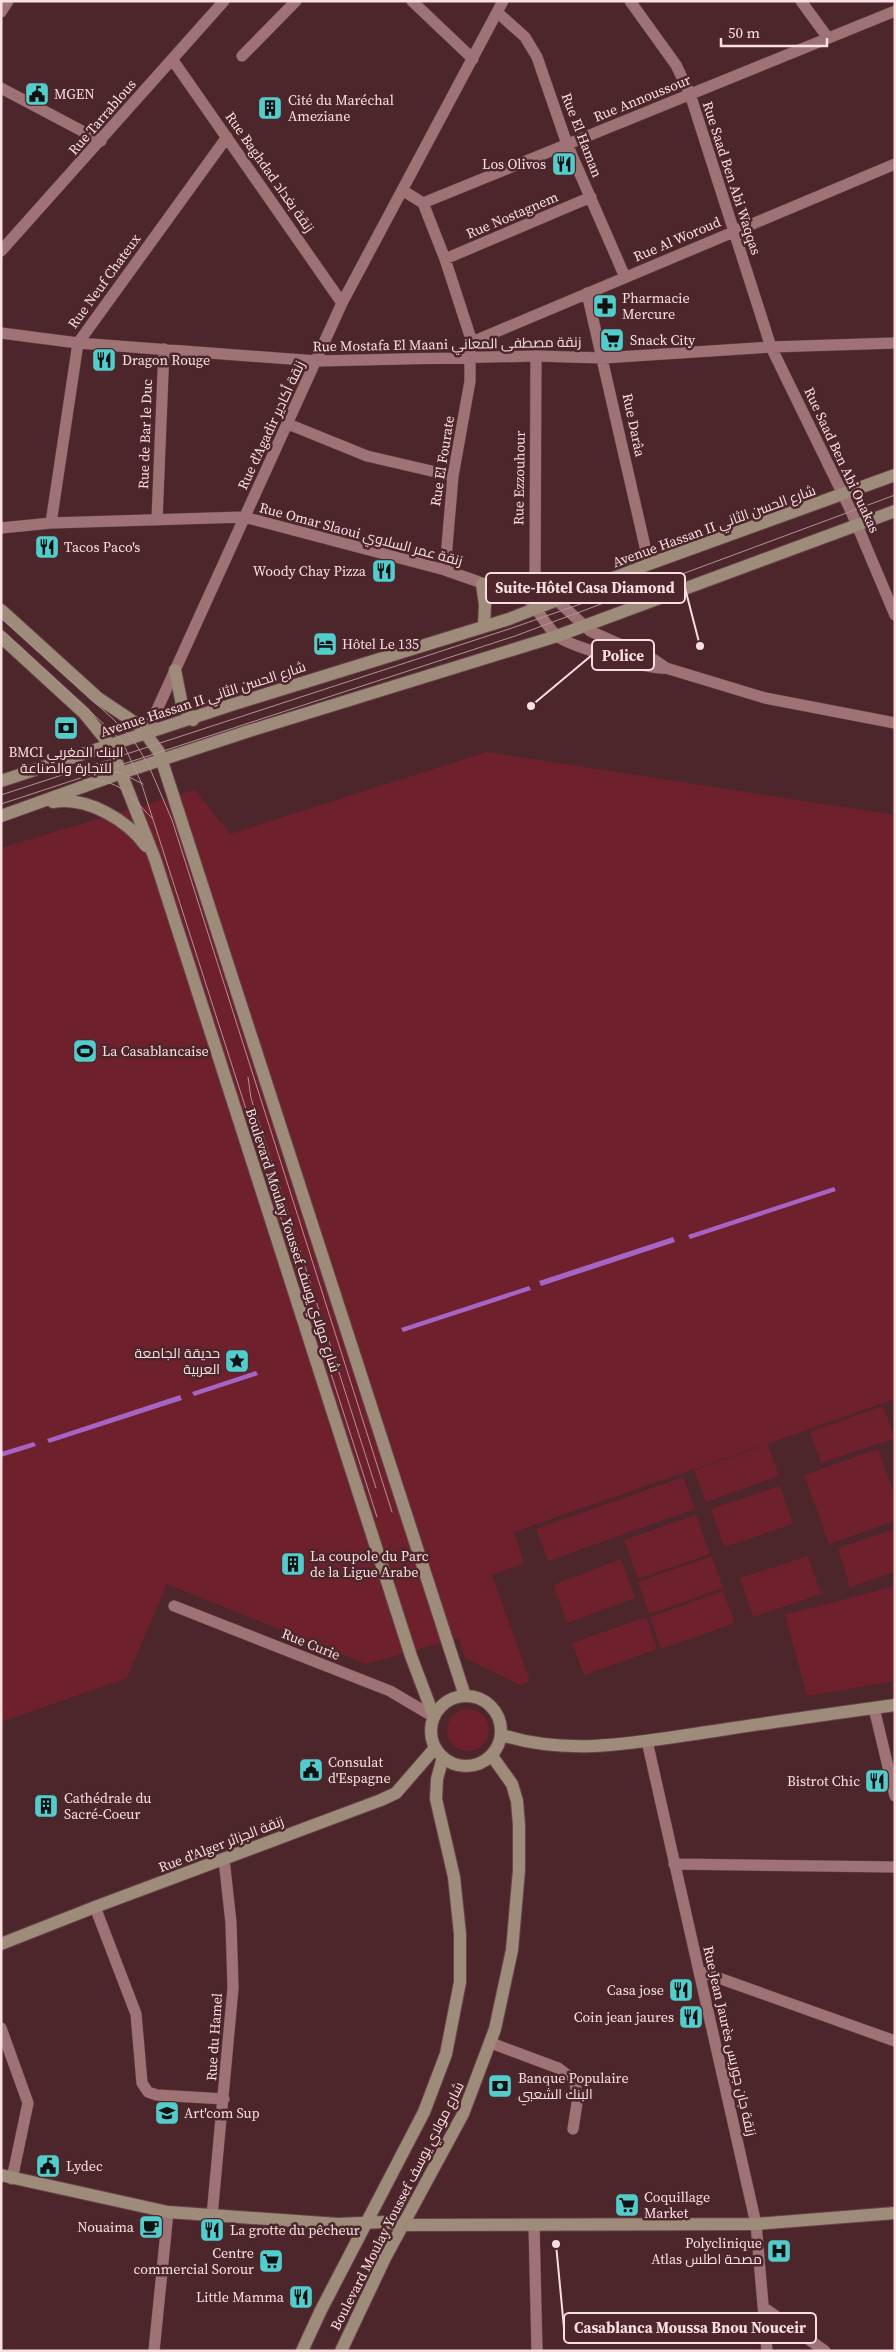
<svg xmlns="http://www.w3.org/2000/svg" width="896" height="2352" viewBox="0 0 896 2352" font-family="'Source Serif 4',Cairo,serif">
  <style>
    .green { fill: #6f202d }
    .water { fill: #a664c4 }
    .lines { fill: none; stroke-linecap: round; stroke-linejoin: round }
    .street-casing { stroke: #654448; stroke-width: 12 }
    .secondary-casing { stroke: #654448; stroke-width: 14 }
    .street { stroke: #9f7275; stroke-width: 11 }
    .secondary { stroke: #9e8b79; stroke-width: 12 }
    .tram { stroke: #b29395; stroke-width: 1 }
    .labels { text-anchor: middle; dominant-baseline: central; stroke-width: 5; stroke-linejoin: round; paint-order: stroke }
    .poi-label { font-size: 14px; fill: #f9dfe0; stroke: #4c262a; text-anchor: start }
    .street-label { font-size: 14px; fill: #f9dfe0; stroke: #4c262a }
    .leader { fill: none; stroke: #f9dfe0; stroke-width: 2 }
    .callout-dot { fill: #f9dfe0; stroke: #4c262a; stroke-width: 2 }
    .callout { fill: #4c262a; stroke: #f9dfe0; stroke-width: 2 }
    .callout-label { font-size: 15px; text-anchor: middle; font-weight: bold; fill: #f9dfe0 }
  </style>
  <rect width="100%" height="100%" fill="#4c262a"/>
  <path class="green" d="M487,752L895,815V1399L514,1532L524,1563L492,1575L530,1681L520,1685L465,1658L459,1638L366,1664L167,1584L127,1678L1,1722V848L195,790L230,834Z
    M883,1406L895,1438L821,1463L810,1432Z
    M768,1444L779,1476L706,1502L694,1470Z
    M878,1449L895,1496V1521L829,1544L804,1475Z
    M683,1477L695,1509L548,1561L536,1529Z
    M780,1486L793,1524L724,1547L711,1509Z
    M696,1515L710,1554L638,1579L624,1540Z
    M895,1529V1572L850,1587L838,1548Z
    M712,1556L723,1588L649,1614L638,1582Z
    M808,1556L821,1594L753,1617L740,1578Z
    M621,1559L635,1598L567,1623L553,1585Z
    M895,1586V1681L807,1696L785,1615Z
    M723,1591L735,1623L661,1649L650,1617Z
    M646,1617L657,1649L584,1675L572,1643Z
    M447 1730a21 21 0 1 1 42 0a21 21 0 1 1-42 0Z"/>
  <path class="water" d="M834,1187L836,1191L690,1239L688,1235Z
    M673,1237L675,1242L541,1286L539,1281Z
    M529,1286L531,1290L403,1332L401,1328Z
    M256,1371L258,1375L194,1396L192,1392Z
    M180,1395L182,1400L49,1443L47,1439Z
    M34,1442L36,1446L1,1457V1452Z"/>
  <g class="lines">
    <defs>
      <path id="street" d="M412,1L473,59
        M630,1L676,65L690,94L771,347L851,511L895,615
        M801,1L828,38
        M1,12L8,1
        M498,13L525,37L537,57L567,144L625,277
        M242,56L296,1
        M172,59L342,303
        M1,88L101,141
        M402,190L423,203
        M423,203L895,11
        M423,203L445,259L472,342
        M1,251L224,1
        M445,259L591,197
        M587,293L649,564
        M1,333L78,343L317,361L536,356L603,358L771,347L895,343
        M472,342L895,164
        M288,424L367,456L453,476
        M157,520L164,349
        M51,523L78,343L227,137
        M1,528L51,523L244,517L445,570L530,600
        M445,570L453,476L470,381V351
        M535,580L590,631L653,659L666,668L765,698L895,723
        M530,600L535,580L536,356
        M531,602C539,612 547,627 557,636C569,646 650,670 666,668
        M146,734L342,303L503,1
        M174,1606L390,1691L434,1717
        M874,1708L895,1796
        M647,1741L756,2224L767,2351
        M674,1864L895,1867
        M95,1907L136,2014L142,2083L148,2092L157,2095L224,2099
        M699,1971L895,2041
        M1,2028L28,2103L12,2179
        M491,2043L558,2068L574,2080L578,2097L573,2129
        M212,2216L233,1988L231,1923L224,1859
        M534,2225L537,2351
        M763,2307L825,2351
        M154,2351L168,2212"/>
      <path id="secondary" d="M482,584L485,605L484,626
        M1,610L98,698L140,726L159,752L465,1696
        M1,637L84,713L110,745L155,859L411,1656L434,1717
        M175,670L182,705L193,720
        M1,781L231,705L509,619L649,564L895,475
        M53,802C87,796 127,820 146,846
        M1,816L121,773L249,731L557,636L895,511
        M431 1731a35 35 0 1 1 70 0a35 35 0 1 1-70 0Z
        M502,1735C573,1758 649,1740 721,1730C779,1721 837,1713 895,1705
        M1,1944L95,1907L381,1800L396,1793L435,1748
        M1,2175L168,2212L338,2224L384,2222L403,2225L756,2224L895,2213
        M302,2351L321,2310L424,2112L446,2054L460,1982V1934L454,1877L436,1799L437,1779L443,1757
        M341,2351L385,2258L463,2114L495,2029L512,1950L519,1870V1825L517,1801L512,1784L492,1756"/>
    </defs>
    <use href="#street" class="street-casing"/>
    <use href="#secondary" class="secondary-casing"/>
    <use href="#street" class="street"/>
    <use href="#secondary" class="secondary"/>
    <path class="tram" d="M1,618L113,719L132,738L148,764L172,820L392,1512
      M1,629L122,741L141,782L377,1517
      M105,770L121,773L143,784
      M84,780C122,780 127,793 152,818
      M1,795L512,628L646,581
      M1,804L515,636L895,495
      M248,1077L251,1098L376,1488"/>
  </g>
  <defs>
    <symbol id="civic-square" viewBox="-11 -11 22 22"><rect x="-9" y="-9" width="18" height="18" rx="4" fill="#52cdcc" stroke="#4c262a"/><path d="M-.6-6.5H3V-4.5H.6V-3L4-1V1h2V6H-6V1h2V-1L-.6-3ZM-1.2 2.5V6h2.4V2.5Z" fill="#111"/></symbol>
    <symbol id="building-square" viewBox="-11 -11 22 22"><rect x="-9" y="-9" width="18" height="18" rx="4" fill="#52cdcc" stroke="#4c262a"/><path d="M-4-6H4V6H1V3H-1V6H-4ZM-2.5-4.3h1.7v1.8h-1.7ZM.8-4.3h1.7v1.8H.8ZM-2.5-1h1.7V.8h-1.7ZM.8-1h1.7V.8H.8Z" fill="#111"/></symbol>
    <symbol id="restaurant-square" viewBox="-11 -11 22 22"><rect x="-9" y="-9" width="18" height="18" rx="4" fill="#52cdcc" stroke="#4c262a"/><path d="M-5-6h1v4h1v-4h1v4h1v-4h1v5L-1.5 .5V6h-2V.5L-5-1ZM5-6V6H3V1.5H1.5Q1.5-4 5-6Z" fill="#111"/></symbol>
    <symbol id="pharmacy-square" viewBox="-11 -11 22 22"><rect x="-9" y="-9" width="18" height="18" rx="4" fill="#52cdcc" stroke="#4c262a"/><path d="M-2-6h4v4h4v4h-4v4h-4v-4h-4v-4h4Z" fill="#111"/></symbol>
    <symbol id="supermarket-square" viewBox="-11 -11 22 22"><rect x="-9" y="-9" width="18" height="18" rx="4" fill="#52cdcc" stroke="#4c262a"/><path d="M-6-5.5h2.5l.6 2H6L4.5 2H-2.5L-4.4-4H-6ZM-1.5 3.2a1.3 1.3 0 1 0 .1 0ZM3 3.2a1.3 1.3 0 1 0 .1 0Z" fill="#111"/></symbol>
    <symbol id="hotel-square" viewBox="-11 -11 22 22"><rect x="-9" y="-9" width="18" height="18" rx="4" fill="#52cdcc" stroke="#4c262a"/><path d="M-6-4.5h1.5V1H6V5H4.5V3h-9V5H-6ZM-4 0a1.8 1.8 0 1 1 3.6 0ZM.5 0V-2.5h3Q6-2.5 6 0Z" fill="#111"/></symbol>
    <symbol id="bank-square" viewBox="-11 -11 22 22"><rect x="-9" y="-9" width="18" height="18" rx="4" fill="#52cdcc" stroke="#4c262a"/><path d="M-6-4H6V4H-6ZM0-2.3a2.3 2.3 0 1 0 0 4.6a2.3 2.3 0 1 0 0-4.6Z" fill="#111"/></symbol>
    <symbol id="stadium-square" viewBox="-11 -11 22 22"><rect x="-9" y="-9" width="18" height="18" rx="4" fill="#52cdcc" stroke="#4c262a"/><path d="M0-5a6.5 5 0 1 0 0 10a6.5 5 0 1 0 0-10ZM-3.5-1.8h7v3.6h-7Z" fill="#111"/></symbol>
    <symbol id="sight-square" viewBox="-11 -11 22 22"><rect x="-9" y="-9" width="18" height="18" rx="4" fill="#52cdcc" stroke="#4c262a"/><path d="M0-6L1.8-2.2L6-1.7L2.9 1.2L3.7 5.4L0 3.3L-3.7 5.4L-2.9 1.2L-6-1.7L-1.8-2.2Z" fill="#111"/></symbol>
    <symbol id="school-square" viewBox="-11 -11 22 22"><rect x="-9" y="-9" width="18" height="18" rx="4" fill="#52cdcc" stroke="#4c262a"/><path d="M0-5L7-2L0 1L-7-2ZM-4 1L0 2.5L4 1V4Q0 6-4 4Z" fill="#111"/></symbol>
    <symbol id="cafe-square" viewBox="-11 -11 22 22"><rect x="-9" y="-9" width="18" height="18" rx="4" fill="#52cdcc" stroke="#4c262a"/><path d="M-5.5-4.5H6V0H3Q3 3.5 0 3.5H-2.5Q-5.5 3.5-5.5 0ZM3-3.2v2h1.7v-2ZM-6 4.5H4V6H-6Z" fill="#111"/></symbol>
    <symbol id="hospital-square" viewBox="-11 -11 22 22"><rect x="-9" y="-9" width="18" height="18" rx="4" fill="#52cdcc" stroke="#4c262a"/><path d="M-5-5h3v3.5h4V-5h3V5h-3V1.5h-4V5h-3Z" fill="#111"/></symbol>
  </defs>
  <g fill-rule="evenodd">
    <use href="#civic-square" x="23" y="80" width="28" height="28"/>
    <use href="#building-square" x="256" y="94" width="28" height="28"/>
    <use href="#restaurant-square" x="550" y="150" width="28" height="28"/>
    <use href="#pharmacy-square" x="591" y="292" width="28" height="28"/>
    <use href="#supermarket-square" x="598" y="326" width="28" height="28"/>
    <use href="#restaurant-square" x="90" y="346" width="28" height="28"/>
    <use href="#restaurant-square" x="33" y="533" width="28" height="28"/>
    <use href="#restaurant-square" x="370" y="557" width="28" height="28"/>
    <use href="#hotel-square" x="311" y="630" width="28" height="28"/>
    <use href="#bank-square" x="52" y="714" width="28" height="28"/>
    <use href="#stadium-square" x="71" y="1037" width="28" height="28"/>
    <use href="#sight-square" x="223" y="1347" width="28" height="28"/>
    <use href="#building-square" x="279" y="1550" width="28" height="28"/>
    <use href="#civic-square" x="297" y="1756" width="28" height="28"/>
    <use href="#restaurant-square" x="863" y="1767" width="28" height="28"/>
    <use href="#building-square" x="32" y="1792" width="28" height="28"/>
    <use href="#restaurant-square" x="667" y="1976" width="28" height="28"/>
    <use href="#restaurant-square" x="677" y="2003" width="28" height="28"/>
    <use href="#bank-square" x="486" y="2072" width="28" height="28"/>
    <use href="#school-square" x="153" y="2099" width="28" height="28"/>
    <use href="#civic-square" x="34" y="2152" width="28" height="28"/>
    <use href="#supermarket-square" x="613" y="2191" width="28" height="28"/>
    <use href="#cafe-square" x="137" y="2213" width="28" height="28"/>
    <use href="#restaurant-square" x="198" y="2216" width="28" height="28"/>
    <use href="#hospital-square" x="765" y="2237" width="28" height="28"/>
    <use href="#supermarket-square" x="257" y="2247" width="28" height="28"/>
    <use href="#restaurant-square" x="287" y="2283" width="28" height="28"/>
  </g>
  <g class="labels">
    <g class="poi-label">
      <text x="54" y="94">MGEN</text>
      <text x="288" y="100">Cité du Maréchal<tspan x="288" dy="16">Ameziane</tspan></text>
      <text x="546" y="164" text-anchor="end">Los Olivos</text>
      <text x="622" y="298">Pharmacie<tspan x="622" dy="16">Mercure</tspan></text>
      <text x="630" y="340">Snack City</text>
      <text x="122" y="360">Dragon Rouge</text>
      <text x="64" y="547">Tacos Paco's</text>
      <text x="366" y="571" text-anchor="end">Woody Chay Pizza</text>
      <text x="342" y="644">Hôtel Le 135</text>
      <text x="66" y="752" text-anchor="middle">BMCI البنك المغربي<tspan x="66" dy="16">للتجارة والصناعة</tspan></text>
      <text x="102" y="1051">La Casablancaise</text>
      <text x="220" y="1353" text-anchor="end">حديقة الجامعة<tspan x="220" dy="16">العربية</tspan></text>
      <text x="310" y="1556">La coupole du Parc<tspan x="310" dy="16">de la Ligue Arabe</tspan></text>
      <text x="328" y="1762">Consulat<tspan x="328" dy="16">d'Espagne</tspan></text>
      <text x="860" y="1781" text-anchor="end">Bistrot Chic</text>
      <text x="64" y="1798">Cathédrale du<tspan x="64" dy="16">Sacré-Coeur</tspan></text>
      <text x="664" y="1990" text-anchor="end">Casa jose</text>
      <text x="674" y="2017" text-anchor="end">Coin jean jaures</text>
      <text x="518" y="2078">Banque Populaire<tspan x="518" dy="16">البنك الشعبي</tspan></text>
      <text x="184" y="2113">Art'com Sup</text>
      <text x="66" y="2166">Lydec</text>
      <text x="644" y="2197">Coquillage<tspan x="644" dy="16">Market</tspan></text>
      <text x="134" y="2227" text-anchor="end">Nouaima</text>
      <text x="230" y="2230">La grotte du pêcheur</text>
      <text x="762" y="2243" text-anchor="end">Polyclinique<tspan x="762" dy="16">Atlas مصحة اطلس</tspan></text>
      <text x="254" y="2253" text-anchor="end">Centre<tspan x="254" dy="16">commercial Sorour</tspan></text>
      <text x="284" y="2297" text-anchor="end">Little Mamma</text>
    </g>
    <g class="street-label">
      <text transform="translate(642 98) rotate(-22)">Rue Annoussour</text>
      <text transform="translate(102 117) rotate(-49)">Rue Tarrablous</text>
      <text transform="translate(582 135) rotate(69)">Rue El Haman</text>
      <text transform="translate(270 172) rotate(55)">Rue Baghdad زنقة بغداد</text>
      <text transform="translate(732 178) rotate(72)">Rue Saad Ben Abi Waqqas</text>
      <text transform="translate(512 215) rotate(-23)">Rue Nostagnem</text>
      <text transform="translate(677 239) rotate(-23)">Rue Al Woroud</text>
      <text transform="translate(104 281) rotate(-54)">Rue Neuf Chateux</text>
      <text transform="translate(447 344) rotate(-1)">Rue Mostafa El Maani زنقة مصطفى المعاني</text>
      <text transform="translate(271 425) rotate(-65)">Rue d'Agadir زنقة أكادير</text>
      <text transform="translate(634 425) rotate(78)">Rue Darâa</text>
      <text transform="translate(145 434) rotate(-88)">Rue de Bar le Duc</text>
      <text transform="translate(842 460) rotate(65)">Rue Saad Ben Abi Ouakas</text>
      <text transform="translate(442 461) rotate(-81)">Rue El Fourate</text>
      <text transform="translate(519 478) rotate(-89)">Rue Ezzouhour</text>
      <text transform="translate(714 526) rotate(-20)">Avenue Hassan II شارع الحسن الثاني</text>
      <text transform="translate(361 534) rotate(15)">Rue Omar Slaoui زنقة عمر السلاوي</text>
      <text transform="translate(203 699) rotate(-18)">Avenue Hassan II شارع الحسن الثاني</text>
      <text transform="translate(293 1240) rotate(72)">Boulevard Moulay Youssef شارع مولاي يوسف</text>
      <text transform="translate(311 1644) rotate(22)">Rue Curie</text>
      <text transform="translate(221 1844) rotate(-21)">Rue d'Alger زنقة الجزائر</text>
      <text transform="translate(214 2037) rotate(-86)">Rue du Hamel</text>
      <text transform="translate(730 2041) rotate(77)">Rue Jean Jaurès زنقة جان جوريس</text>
      <text transform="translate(397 2206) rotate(-63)">Boulevard Moulay Youssef شارع مولاي يوسف</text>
    </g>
  </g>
  <path class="leader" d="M700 646L685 588M531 706L592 655M556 2244L564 2328"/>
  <g class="callout-dot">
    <circle cx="700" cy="646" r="5"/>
    <circle cx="531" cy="706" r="5"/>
    <circle cx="556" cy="2244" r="5"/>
  </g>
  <g class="callout">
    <rect x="486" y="573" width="199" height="30" rx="5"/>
    <rect x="592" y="640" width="62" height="30" rx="5"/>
    <rect x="564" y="2313" width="252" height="30" rx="5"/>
  </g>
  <g class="callout-label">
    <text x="585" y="593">Suite-Hôtel Casa Diamond</text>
    <text x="623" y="661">Police</text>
    <text x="690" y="2333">Casablanca Moussa Bnou Nouceir</text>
  </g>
  <rect width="896" height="2352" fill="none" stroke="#f9dfe0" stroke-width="5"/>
  <path d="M721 38v8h106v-8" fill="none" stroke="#f9dfe0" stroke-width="2.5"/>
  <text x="728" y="38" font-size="15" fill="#f9dfe0" stroke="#4c262a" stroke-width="4" paint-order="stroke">50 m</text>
</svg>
